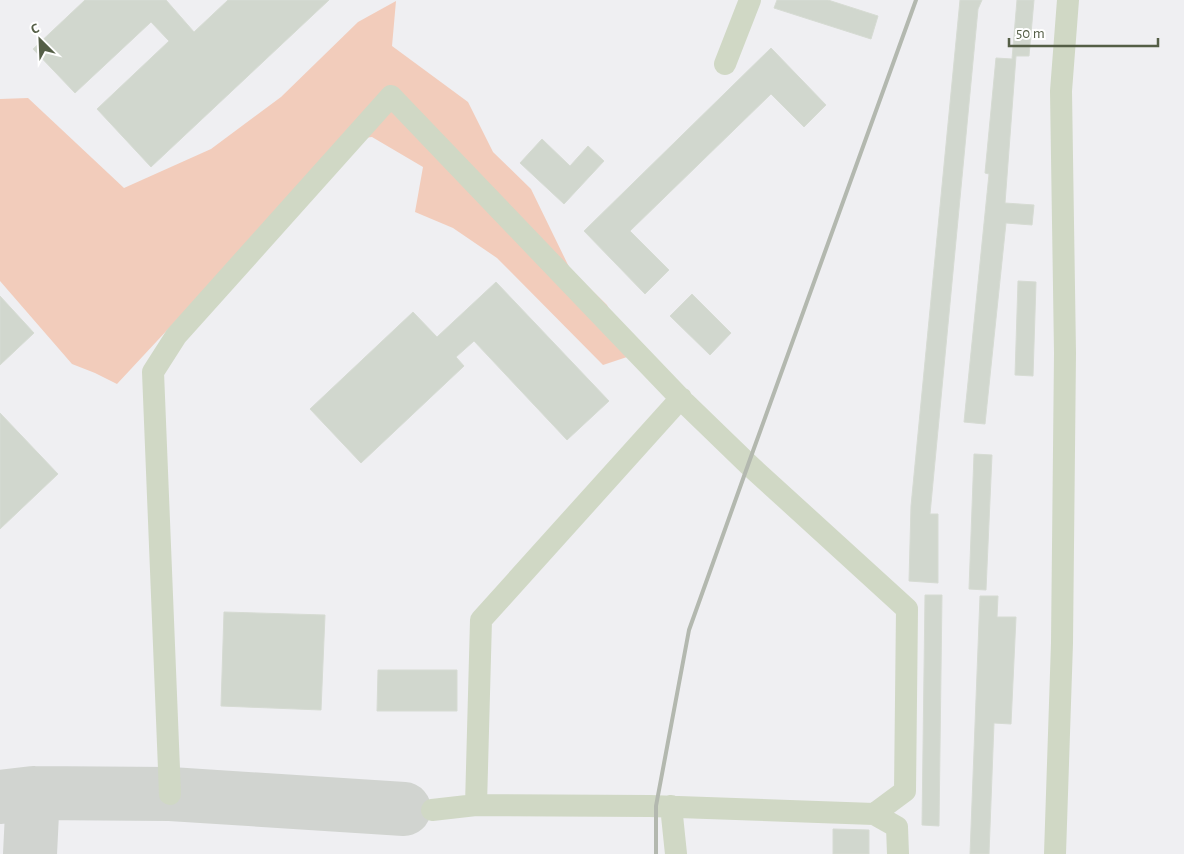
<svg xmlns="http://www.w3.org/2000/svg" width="1184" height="854" viewBox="0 0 1184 854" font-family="'Alegreya Sans',sans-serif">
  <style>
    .green { fill: #f2ccbb }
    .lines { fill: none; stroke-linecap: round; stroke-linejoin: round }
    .taxiway { stroke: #d1d4d0; stroke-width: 54 }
    .building { fill: #d1d7ce; stroke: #d6dbd3 }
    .minor { stroke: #d0d8c5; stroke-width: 22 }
    .rail { stroke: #b3b8af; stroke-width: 4 }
  </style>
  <rect width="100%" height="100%" fill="#efeff2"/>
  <path class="green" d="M396,1L392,46L468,102L493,152L531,189L570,269L607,305L630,356L603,365L497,258L453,228L415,212L423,167L372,137L344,140L117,384L95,373L72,364L0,281V99L28,98L124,188L211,149L281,97L358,22Z"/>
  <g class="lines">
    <path class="taxiway" d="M0,797L33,793L170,794L404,809
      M30,854L33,793"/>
  </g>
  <path class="building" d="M85,0H166L194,32L228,0H329L151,167L97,109L169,41L151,22L75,93L33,49Z
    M777,0H828L878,16L871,39L774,8Z
    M960,0H982L978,9L930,514H938V583L909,581L911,506Z
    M1017,0H1034L1029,56H1016L1005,203L1034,205L1032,225L1006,223L985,424L964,422L989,174L985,173L996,58L1012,59Z
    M771,48L826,105L804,127L771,94L630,231L669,270L645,294L584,231Z
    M542,139L570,166L588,146L604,161L564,204L520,163Z
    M1018,281L1036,282L1033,376L1015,375Z
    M496,282L609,401L567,440L474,341L456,357L464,366L361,463L310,409L413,312L437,337Z
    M692,294L731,333L710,355L670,316Z
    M0,296L34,333L0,365Z
    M0,413L58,474L0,529Z
    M974,454L992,455L986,590L969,589Z
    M925,595H942L939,826L922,825Z
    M980,596H998L997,617H1016L1011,724L994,723L989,854H970Z
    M224,612L325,615L321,710L221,706Z
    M378,670H457V711H377Z
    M833,829L869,830V854H833Z"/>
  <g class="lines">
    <path class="minor" d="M725,64L750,0
      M170,794L153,372L176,336L391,96L685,403L748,464L907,609L905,791L874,814
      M476,805L481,620L681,398
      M671,806L676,854
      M432,810L476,805L650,806L874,814L897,827L898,854
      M1055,854L1062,643L1065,353L1061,91L1068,0"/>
    <path class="rail" d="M656,854V806L689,630L753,451L916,0"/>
  </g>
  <g transform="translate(40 40) rotate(336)" stroke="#ffffff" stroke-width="4" paint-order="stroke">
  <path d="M0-4L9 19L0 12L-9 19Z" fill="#545e46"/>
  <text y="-8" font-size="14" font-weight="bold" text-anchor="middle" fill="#545e46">С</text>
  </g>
  <path d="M1009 38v8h149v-8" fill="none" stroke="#545e46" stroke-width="2.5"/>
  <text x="1016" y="38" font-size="15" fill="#545e46" stroke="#ffffff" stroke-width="4" paint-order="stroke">50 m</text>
</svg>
